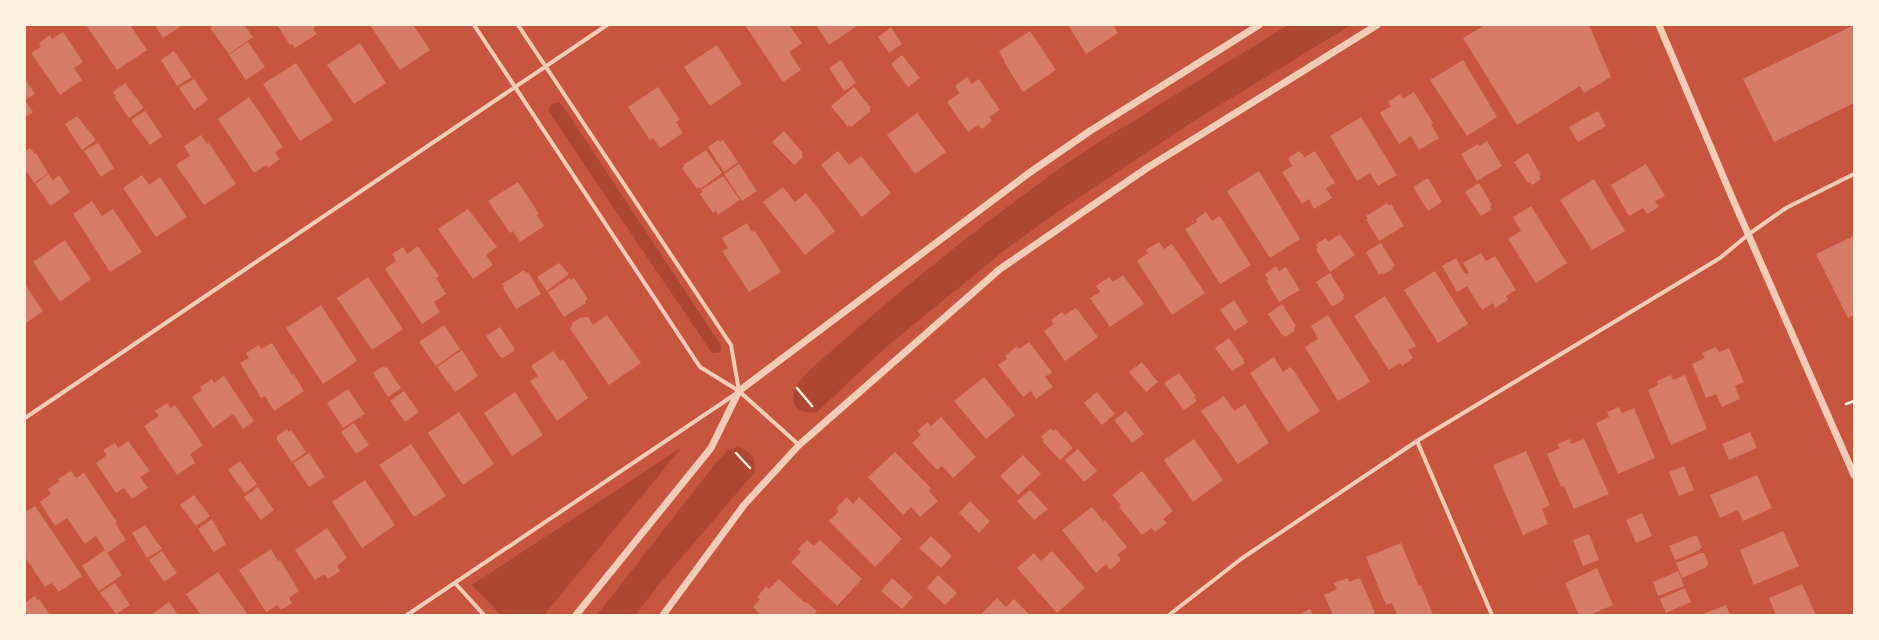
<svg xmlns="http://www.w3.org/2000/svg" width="1879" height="640" viewBox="0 0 1879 640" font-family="Mulish,sans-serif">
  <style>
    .green { fill: #ae4732 }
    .building { fill: #d67c66 }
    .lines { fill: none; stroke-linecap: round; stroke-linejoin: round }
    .path { stroke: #fff3e0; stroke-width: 2.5 }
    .minor { stroke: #f1ccb7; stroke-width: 4 }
    .tertiary { stroke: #f1ccb7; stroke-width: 7 }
  </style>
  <rect width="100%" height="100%" fill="#c8553d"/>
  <path class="green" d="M1288,25H1351L1192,122L1060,210L1006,249L885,348L817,412C809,413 801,413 796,406C784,388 817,364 828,354C907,284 989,218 1076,157C1095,144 1117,131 1137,119C1187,87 1238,56 1288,25Z
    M559,102L563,106L721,345V350L718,353H712L549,112C549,105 552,103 559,102Z
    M682,447L544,615H501L472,585Z
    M739,447C753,454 756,457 754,473L664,578L635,615H597L715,464L728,450Z"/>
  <path class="building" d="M86,25H130L147,50L117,70Z
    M155,25H183L163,38Z
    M214,25H244L253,37L229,54L210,28Z
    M277,25H314L315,27L313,29L317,34L295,48L292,44L290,45Z
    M370,25H413L430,50L400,70Z
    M745,25H789L802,43L789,52L801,70L783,82Z
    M816,25H858L829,45Z
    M1068,25H1113L1118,33L1086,54Z
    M1485,25H1589L1611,77L1584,93L1580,86L1517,125L1463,38Z
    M1854,25V103L1774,142L1743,79Z
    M891,27L902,44L889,53L878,37Z
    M1030,31L1056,70L1023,92L1004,62H1005L999,51Z
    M63,32L83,62L74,68L82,80L60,95L31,53L41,47L39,43L50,35L52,39Z
    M248,42L265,67L246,80L229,55Z
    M360,43L386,83L354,104L327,65Z
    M717,45L742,84L710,106L684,67Z
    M174,51L192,77L177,86L161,60Z
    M902,55L920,78L908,87L891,64Z
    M841,60L856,83L844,91L829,68Z
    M1463,60L1497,117L1467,136L1430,80Z
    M296,63L333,120L300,141L263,84Z
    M967,77L972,84L979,79L1000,110L989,117L992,121L982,129L978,125L968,132L947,102L960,93L955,86Z
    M25,79L35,94L25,100L33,112L25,117Z
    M194,79L208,100L194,110L179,88Z
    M125,83L144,108L129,118L114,97L116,96L113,92Z
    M658,87L680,120L676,122L683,133L660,148L653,138L650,140L628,107Z
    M854,87L871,108L869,109L871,111L851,127L849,125L848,127L831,106Z
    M1414,92L1433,123L1431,124L1439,138L1419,150L1411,136L1399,144L1380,113L1391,106L1388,102L1400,94L1403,99Z
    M249,97L283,147L275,152L280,159L268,168L266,165L254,173L218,119Z
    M145,111L162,136L150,145L131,120Z
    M1598,111L1606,126L1578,142L1569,127Z
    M917,113L946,152L915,174L887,135Z
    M77,116L96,140L82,150L65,124Z
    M1361,117L1397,175L1378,186L1370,173L1357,181L1330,136Z
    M784,131L803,153L801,155L803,157L794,165L772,142Z
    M201,135L207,144L209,143L236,184L204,205L176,165L190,156L184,146Z
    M718,140L720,142L723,140L738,162L724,172L708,147Z
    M1487,141L1502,166L1477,181L1461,154L1478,144L1479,146Z
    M98,143L114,168L101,177L84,151Z
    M30,148L35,154L36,153L48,173L34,183L25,169V151Z
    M706,150L722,173L700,189L699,187L697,189L682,168L684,166L683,165Z
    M838,151L849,165L861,156L891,193L862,217L821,165Z
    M1299,151L1305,157L1315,151L1335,183L1326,188L1332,198L1314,209L1309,199L1302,204L1282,172L1292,166L1288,158Z
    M1528,153L1541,175L1539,176L1541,179L1532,185L1530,182L1528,183L1514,162Z
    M739,164L757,191L742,201L724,174Z
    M1646,164L1665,196L1655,201L1659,207L1647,214L1643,208L1629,216L1611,185Z
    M1259,171L1300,239L1270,258L1227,191Z
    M48,174L53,180L59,175L70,192L51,206L35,184Z
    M142,175L149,185L160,177L187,217L156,237L123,188Z
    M723,176L740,200L718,215L716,211L713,213L700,194L703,192L701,190Z
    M1428,178L1442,202L1428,211L1413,187Z
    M1594,179L1625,231L1592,250L1560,200Z
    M518,182L539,214L537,215L544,226L520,242L513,231L510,233L488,201Z
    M1479,183L1492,205L1490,206L1492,209L1481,216L1465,192Z
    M783,187L795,202L806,193L835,231L805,255L763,202Z
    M92,201L102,216L113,209L142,252L110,272L73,214Z
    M1387,203L1388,205L1391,204L1404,226L1379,241L1366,219H1368L1366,216Z
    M1531,206L1567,263L1536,283L1508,239L1521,231L1513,217Z
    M468,209L497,247L486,255L493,265L473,279L438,229Z
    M1206,212L1212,221L1220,216L1251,265L1220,284L1185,229L1197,222L1196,219Z
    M747,223L752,232L755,231L781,272L749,292L722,251L728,248L722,238Z
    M1340,234L1355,255L1330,272L1316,249L1318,248L1316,244L1326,238L1328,242Z
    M1854,236V315L1848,318L1816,254Z
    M65,240L91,279L60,302L33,262Z
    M1159,242L1164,249L1172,244L1205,293L1172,315L1137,261L1148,253L1146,250Z
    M1381,243L1395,266L1392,267L1393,269L1382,275L1381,273L1379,275L1366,252Z
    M418,246L439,276L436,278L446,294L434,302L440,312L422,324L385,269L396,261L392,254L403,247L407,254Z
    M1481,253L1486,261L1495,256L1516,290L1506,296L1508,300L1495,308L1493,303L1482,310L1467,286L1457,292L1442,266L1456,258L1465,274L1469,273L1463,263Z
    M559,263L569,274L547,291L537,277Z
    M1276,266L1279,271L1286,267L1300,290L1279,302L1266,280L1268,279L1265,274Z
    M524,270L526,273L528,272L541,294L516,309L503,288L504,287L502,284Z
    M1435,271L1468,324L1438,343L1404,290Z
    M1330,273L1344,295L1343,297L1344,299L1334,306L1331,305L1316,282Z
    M1123,275L1144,304L1110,327L1090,298L1100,292L1096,286L1109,277L1113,282Z
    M368,277L403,329L372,350L337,298Z
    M570,278L571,280L574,278L588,299L585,301L586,303L564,317L548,292Z
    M25,284L43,311L25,324Z
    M1385,296L1416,346L1408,350L1413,358L1402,366L1400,363L1389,370L1354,316Z
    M1234,300L1248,322L1235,331L1220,310Z
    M1282,304L1296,326L1294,328L1295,331L1285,337L1283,335H1282L1268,314Z
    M321,305L357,361L323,384L286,328Z
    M1076,308L1098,337L1065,361L1044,331L1054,324L1051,320L1062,312L1065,315Z
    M607,315L641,363L609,385L570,329L573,322L580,318L588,317L593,325Z
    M1328,315L1370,381L1367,384L1338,401L1305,347L1318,339L1311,326Z
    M444,325L460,349L436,366L419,342Z
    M500,327L514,348V351L503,358L500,357L486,336Z
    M1229,338L1244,360L1243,361L1245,363L1232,371L1215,348Z
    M1029,342L1052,372L1045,377L1053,387L1036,399L1031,391L1023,397L998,365L1007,359L1005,356L1017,346L1019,349Z
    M272,343L292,375L293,373L304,391L274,411L265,396L261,398L240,363L249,358L246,353L259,345L261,349Z
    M1716,347L1719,352L1729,348L1744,382L1735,386L1740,399L1722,407L1716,394L1706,398L1692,364L1705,358L1702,353Z
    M462,350L478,376L455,392L437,367Z
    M553,351L560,361L563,359L588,398L557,421L530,381L538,376L531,366Z
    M1274,357L1283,372L1290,367L1294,371L1320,411L1288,432L1250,373Z
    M1142,362L1158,382L1146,392L1129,372Z
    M383,366L384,368L387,367L401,388L388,397L373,373Z
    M1179,373L1196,396L1194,397L1197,401L1184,410L1164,383Z
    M1671,375L1673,380L1685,375L1707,429L1671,445L1648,390L1658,385L1657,381Z
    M224,376L254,421L243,429L233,414L213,428L192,397L202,390L200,387L212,379L214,383Z
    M984,377L1015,415L986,439L954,401Z
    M348,389L365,414L343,428L327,403Z
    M404,391L419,412L405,422L390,401Z
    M515,392L543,435L512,456L484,413Z
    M1097,392L1115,414L1102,425L1084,403Z
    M1224,396L1234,411L1245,404L1269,443L1238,464L1201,411Z
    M167,403L171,408L175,405L203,445L190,454L195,463L177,475L144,426L159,416L155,411Z
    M1619,407L1622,413L1634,408L1655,458L1618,474L1596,423L1609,417L1607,412Z
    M1126,411L1144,434L1132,443L1114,420Z
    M459,412L494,464L463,485L428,433Z
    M941,417L976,457L953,478L942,466L937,470L912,443L921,435L917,431L928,422L931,426Z
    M354,423L369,445L356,454L341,432Z
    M1051,428L1053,431L1055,429L1073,448L1060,460L1042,441L1044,439L1041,437Z
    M287,429L289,432L291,430L306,452L292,462L277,440V436Z
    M1750,432L1757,448L1729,460L1722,444Z
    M1194,439L1223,480L1193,502L1164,460Z
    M1570,439L1571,444L1584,439L1609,494L1574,509L1564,486L1561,487L1547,454L1560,448L1557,444Z
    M128,441L150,471L140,477L148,488L132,499L124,488L116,493L96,463L107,455L103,450L115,443L118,448Z
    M411,444L446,496L414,517L379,465Z
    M1078,449L1097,471L1084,482L1065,460Z
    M1526,451L1550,505L1542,509L1548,524L1523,535L1493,465Z
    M895,452L931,488L929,491L938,501L920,517L911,507L903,515L868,477Z
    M309,453L325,477L309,487L293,463Z
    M1023,455L1041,474L1018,495L1000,476Z
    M240,461L257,484L245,493L228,470Z
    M1684,466L1694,490L1679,496L1669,472Z
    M71,471L76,478L84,473L117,522L115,523L126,540L107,553L122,575L99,591L82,566L105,550L96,536L85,544L67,518L55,526L40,502L51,494L48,489L60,481L58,479Z
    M1142,471L1173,511L1163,519L1167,523L1155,532L1152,528L1142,535L1119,507L1121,505L1112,495Z
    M1757,475L1772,508L1743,521L1738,510L1720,518L1710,495Z
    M365,480L395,525L362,548L332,502Z
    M258,487L274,510L261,520L244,497Z
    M1030,490L1048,509L1034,520L1017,501Z
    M194,495L210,516L196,526L180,505Z
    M847,497L853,504L859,497L902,539L875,567L829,521L839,511L836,508Z
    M970,501L990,521L979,533L959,513Z
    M35,506L82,576L59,592L52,583L45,587L25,557V508L27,511Z
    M1092,507L1103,521L1105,520L1127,547L1117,555L1121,560L1110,570L1106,564L1096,573L1062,530Z
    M1642,513L1652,536L1636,543L1626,520Z
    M212,519L226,544L214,552L198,529Z
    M145,525L162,549L147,558L132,533Z
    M327,528L347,558L337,566L340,571L328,579L324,574L315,580L295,550Z
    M1783,531L1799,566L1754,585L1740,550Z
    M1589,534L1599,560L1583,566L1573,540Z
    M931,536L952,556L941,568L919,548Z
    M1694,536H1697L1702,548L1699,549L1700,550L1675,560L1669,546Z
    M807,540L814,546L820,540L862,579L837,606L791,562L801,552L798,549Z
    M1401,543L1419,586L1421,585L1433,615H1397L1392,603L1386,605L1366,557Z
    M271,549L278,561L280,560L299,591L289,598L292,603L281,610L277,605L266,612L239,570Z
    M162,551L177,573L164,582L149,560Z
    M1052,551L1085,588L1057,613L1017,568L1034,553L1041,561Z
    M1701,553H1704L1709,565L1706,566L1707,567L1682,578L1676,563Z
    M1597,568L1613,605L1590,615H1579L1565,583Z
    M1678,571L1684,586L1658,596L1653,582Z
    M218,572L248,615H201L186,594Z
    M938,575L957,593L945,605L927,588Z
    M892,578L913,597L902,609L881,591Z
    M1348,578L1349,582L1359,578L1361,580L1375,613L1370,615H1333L1324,595L1337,589L1334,583Z
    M779,579L805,603L806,602L817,611L815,613L817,615H761L753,607L760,599L757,597L766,586L769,589Z
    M115,583L130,605L116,614L100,593Z
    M1802,584L1816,615H1776L1769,598Z
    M1685,588L1691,602L1666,613L1660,599Z
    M35,596L37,600L39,599L50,615H29L25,610V603Z
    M997,598L1006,607L1014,599L1030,615H984L982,613Z
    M169,602L178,615H151Z
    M1726,605L1730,615H1701L1723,606Z
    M1310,609L1313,615H1297Z"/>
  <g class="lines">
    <path class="path" d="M797,388L812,406
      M1846,404L1854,401
      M736,453L750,468"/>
    <path class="minor" d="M474,25L700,367L739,391L799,445
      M518,25L731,345L739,391
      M25,418L607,25
      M1417,441L1492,615
      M455,583L484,615
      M407,615L737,393
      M1169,615L1241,559L1417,441L1720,258L1749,234L1786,208L1854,174"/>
    <path class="tertiary" d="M1659,25L1734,202L1854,475
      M576,615L711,448L739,391L1029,173L1090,131L1259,25
      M663,615L744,505L799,445L1000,269L1147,168L1377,25"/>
  </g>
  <rect width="1879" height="640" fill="none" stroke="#fff3e0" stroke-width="52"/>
</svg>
